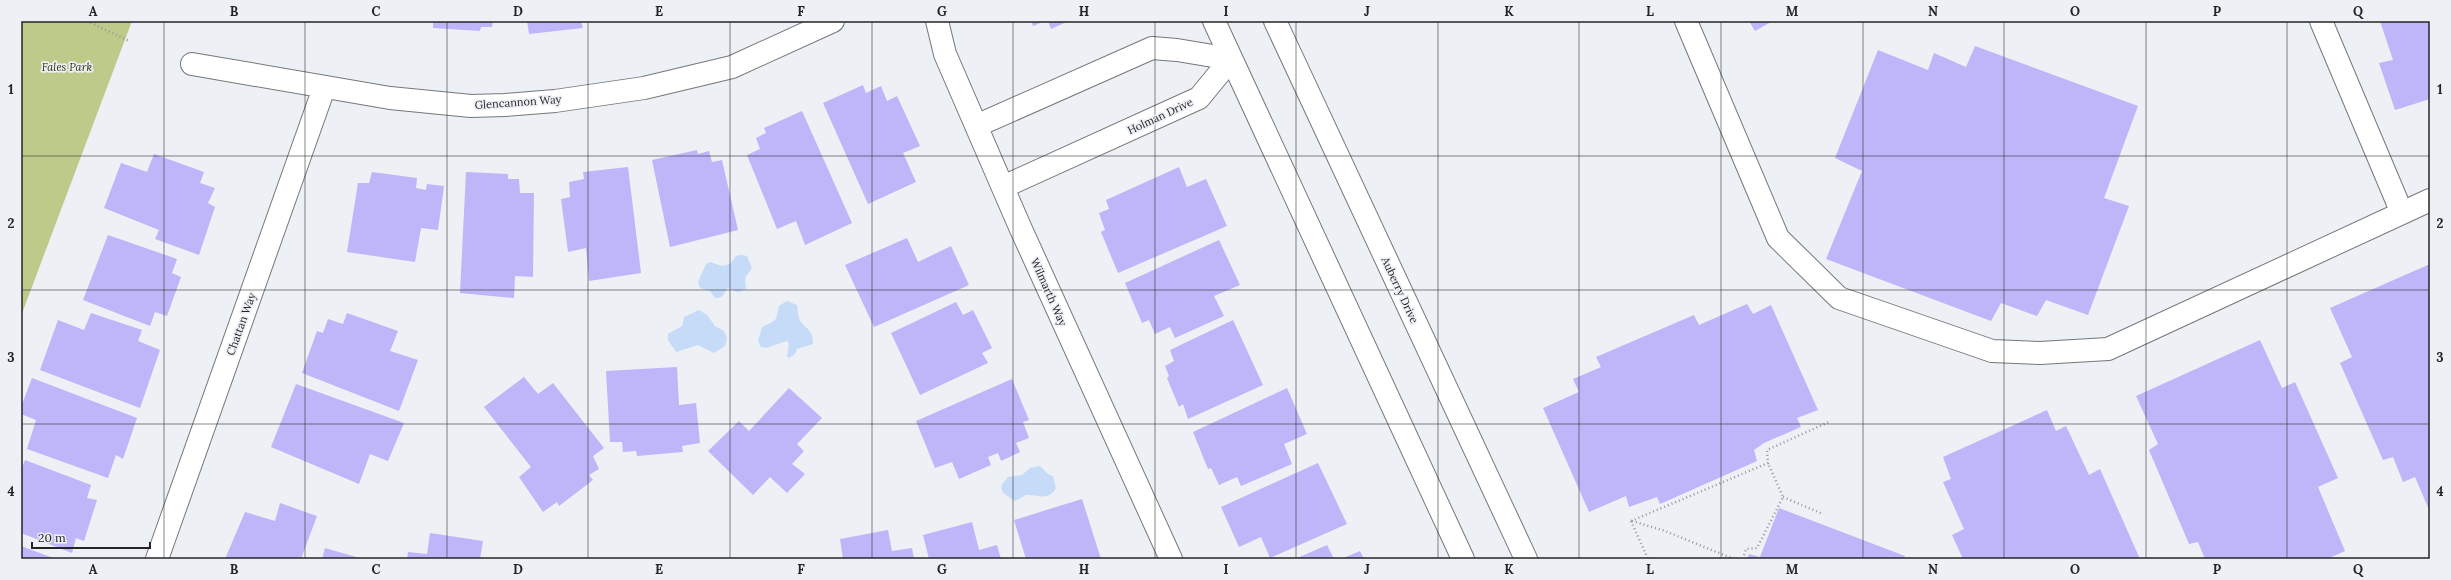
<svg xmlns="http://www.w3.org/2000/svg" width="2451" height="580" viewBox="0 0 2451 580" font-family="Lora,serif">
  <style>
    .green { fill: #bdca8a }
    .water { fill: #c6dbf8 }
    .building { fill: #bdb6f8 }
    .lines { fill: none; stroke-linecap: round; stroke-linejoin: round }
    .minor-casing { stroke: #75787a; stroke-width: 24 }
    .path { stroke: #96999c; stroke-width: 2.5; stroke-dasharray: 1 3; stroke-linecap: butt }
    .minor { stroke: #fff; stroke-width: 22 }
    .grid { fill: none; stroke: #232426; stroke-width: 1; stroke-opacity: 0.55 }
    .labels { text-anchor: middle; dominant-baseline: central; stroke-width: 3.5; stroke-linejoin: round; paint-order: stroke }
    .park-label { font-size: 11px; font-style: italic; fill: #2c320c; stroke: #edf0f4 }
    .street-label { font-size: 11px; fill: #232426; stroke: #edf0f4 }
    .neatline { fill: none; stroke: #232426; stroke-width: 1.5 }
    .grid-label { font-size: 13px; text-anchor: middle; font-weight: bold; fill: #232426 }
  </style>
  <rect width="100%" height="100%" fill="#edf0f4"/>
  <path class="green" d="M21,21H132L21,316Z"/>
  <path class="water" d="M741,255L747,256L752,268L745,278L746,289L738,292L728,288C723,292 725,299 715,298L710,291L700,288L698,282L706,264L710,262L722,266L730,264L736,256Z
    M787,301L797,305C798,310 798,318 801,322C808,330 813,331 813,344L797,349L795,354L789,358L787,356L789,344L787,341L766,348L761,347L758,341L762,327C779,319 775,322 779,306Z
    M699,310L707,315L715,326L724,331L727,338L725,346L714,353L698,345L676,352L668,340V334L682,326L684,317Z
    M1040,466L1049,475L1053,476L1056,488C1048,502 1038,494 1026,495L1015,501L1003,493L1001,486L1008,477L1022,475L1030,468Z"/>
  <path class="building" d="M433,21H493L492,27H481L480,31L433,28Z
    M527,21H581L583,28L529,34Z
    M1031,21H1045L1033,26Z
    M1048,21H1069L1051,29Z
    M1749,21H1773L1755,31Z
    M2380,21H2430V99L2395,110L2379,63L2393,60Z
    M1975,46L2138,106L2104,198L2129,206L2088,315L2046,300L2037,316L2001,303L1991,321L1826,259L1862,171L1835,158L1878,50L1928,70L1934,53L1966,67Z
    M863,85L866,93L881,86L887,101L897,96L920,146L903,153L916,182L868,204L823,103Z
    M802,111L852,223L805,245L796,221L777,229L747,155L760,149L756,138L766,133L764,128Z
    M697,150L698,154L709,151L712,162L722,160L738,230L670,247L652,160Z
    M154,154L204,172L200,183L215,188L208,203L215,207L199,255L155,239L159,230L104,208L121,163L147,172Z
    M628,167L641,273L589,281L586,248L568,252L561,199L570,197L569,182L584,179L583,172Z
    M1179,167L1187,187L1206,179L1227,226L1118,273L1101,232L1105,230L1099,213L1109,209L1106,200Z
    M372,172L417,178L416,188L426,190L427,184L444,186L438,230L421,228L415,262L347,252L358,183H369Z
    M466,172L508,174V179H519L520,193H534L533,277L515,276L514,298L460,293Z
    M108,235L177,259L172,273L181,277L167,316L155,312L150,326L83,300Z
    M907,238L918,262L951,246L969,285L874,327L845,265Z
    M1219,240L1240,285L1214,296L1224,316L1175,338L1170,327L1155,334L1149,320L1142,323L1125,283Z
    M2430,264V512L2415,477L2403,482L2393,457L2383,460L2340,363L2352,357L2330,308Z
    M956,302L963,315L973,310L992,348L982,353L988,363L920,395L891,333Z
    M1747,304L1753,314L1771,305L1818,410L1797,418L1801,427L1764,443L1754,450L1757,461L1660,504L1657,497L1629,507L1626,496L1589,512L1543,408L1579,392L1573,379L1601,367L1596,357L1694,315L1699,325Z
    M91,313L142,330L138,341L160,350L140,408L40,370L58,320L84,330Z
    M347,313L398,331L390,351L418,360L399,411L302,373L317,331L323,333L328,319L343,324Z
    M1233,320L1263,385L1188,419L1183,404L1179,407L1167,378L1169,376L1165,366L1174,361L1170,350Z
    M2260,340L2282,388L2295,382L2338,478L2318,487L2345,551L2327,559H2205L2198,542L2189,544L2149,450L2158,444L2136,396Z
    M677,367L679,405L696,403L700,443L682,446L683,452L637,456L636,451L623,452L622,442H610L606,371Z
    M524,377L538,394L553,383L604,448L593,456L599,469L589,475L593,480L559,506L557,502L543,512L519,477L531,467L484,407Z
    M32,378L137,418L123,459L116,455L108,478L27,449L36,420L21,414V407Z
    M1012,379L1029,420L1023,422L1029,438L1016,443L1020,452L1001,461L998,453L988,457L991,465L959,479L952,462L935,468L916,421Z
    M296,384L404,423L388,461L370,454L359,484L271,447Z
    M789,388L822,418L797,444L804,451L792,464L805,474L787,493L770,477L753,495L708,451L739,421L749,431Z
    M1287,388L1307,434L1284,444L1292,464L1241,486L1237,477L1219,485L1211,468L1208,469L1193,432Z
    M2047,410L2056,431L2066,426L2089,475L2100,469L2140,559H1963L1952,535L1964,529L1943,482L1951,479L1943,457Z
    M25,460L91,485L87,498L97,500L84,541L76,538L72,553L21,533V470Z
    M1318,463L1347,524L1270,558L1261,537L1239,547L1221,507Z
    M1082,499L1101,559H1026L1014,520Z
    M280,503L317,516L301,559H225L245,512L275,521Z
    M1779,508L1905,556L1904,559H1747L1749,554L1760,557Z
    M972,522L979,550L997,545L1001,559H929L923,535Z
    M888,530L892,551L912,548L914,559H843L840,539Z
    M430,533L483,541L480,559H407L408,552L427,554Z
    M1327,545L1334,559H1295Z
    M21,546L56,559H21Z
    M325,548L363,559H322Z
    M1360,551L1364,559H1341Z"/>
  <g class="lines">
    <defs>
      <path id="minor" d="M937,21L945,54L1020,227L1171,559
        M1214,21L1463,559
        M1275,21L1526,559
        M1686,21L1778,238L1839,298L1992,351L2040,353L2108,349L2402,213
        M2321,21L2402,213L2430,200
        M192,64L390,98L471,106L505,105L555,101L644,88L732,67L833,21
        M976,126L1152,48L1177,50L1231,59L1199,98L1003,187
        M157,559L324,88"/>
    </defs>
    <use href="#minor" class="minor-casing"/>
    <path class="path" d="M87,21L129,41
      M1783,497L1823,514
      M1631,521L1768,463L1767,450L1831,421
      M1631,521L1648,559
      M1632,521L1665,531L1734,559
      M1743,559L1746,549L1757,548L1783,497L1768,463"/>
    <use href="#minor" class="minor"/>
  </g>
  <path class="grid" d="M164,21V559M305,21V559M447,21V559M588,21V559M730,21V559M872,21V559M1013,21V559M1155,21V559M1296,21V559M1438,21V559M1579,21V559M1721,21V559M1863,21V559M2004,21V559M2146,21V559M2287,21V559M21,156H2430M21,290H2430M21,424H2430"/>
  <g class="labels">
    <g class="park-label">
      <text x="67" y="67">Fales Park</text>
    </g>
    <g class="street-label">
      <text transform="translate(518 102) rotate(-4)">Glencannon Way</text>
      <text transform="translate(1160 116) rotate(-25)">Holman Drive</text>
      <text transform="translate(1400 290) rotate(65)">Auberry Drive</text>
      <text transform="translate(1049 292) rotate(66)">Wilmarth Way</text>
      <text transform="translate(241 324) rotate(-70)">Chattan Way</text>
    </g>
  </g>
  <rect width="2451" height="580" fill="none" stroke="#edf0f4" stroke-width="44"/>
  <path d="M32 542v6h118v-6" fill="none" stroke="#232426" stroke-width="2"/>
  <text x="38" y="542" font-size="12" fill="#232426" stroke="#edf0f4" stroke-width="3" paint-order="stroke">20 m</text>
  <rect x="22" y="22" width="2407" height="536" class="neatline"/>
  <g class="grid-label">
    <text x="93" y="16">A</text>
    <text x="234" y="16">B</text>
    <text x="376" y="16">C</text>
    <text x="518" y="16">D</text>
    <text x="659" y="16">E</text>
    <text x="801" y="16">F</text>
    <text x="942" y="16">G</text>
    <text x="1084" y="16">H</text>
    <text x="1226" y="16">I</text>
    <text x="1367" y="16">J</text>
    <text x="1509" y="16">K</text>
    <text x="1650" y="16">L</text>
    <text x="1792" y="16">M</text>
    <text x="1933" y="16">N</text>
    <text x="2075" y="16">O</text>
    <text x="2217" y="16">P</text>
    <text x="2358" y="16">Q</text>
    <text x="11" y="94">1</text>
    <text x="2440" y="94">1</text>
    <text x="11" y="228">2</text>
    <text x="2440" y="228">2</text>
    <text x="11" y="362">3</text>
    <text x="2440" y="362">3</text>
    <text x="11" y="496">4</text>
    <text x="2440" y="496">4</text>
    <text x="93" y="574">A</text>
    <text x="234" y="574">B</text>
    <text x="376" y="574">C</text>
    <text x="518" y="574">D</text>
    <text x="659" y="574">E</text>
    <text x="801" y="574">F</text>
    <text x="942" y="574">G</text>
    <text x="1084" y="574">H</text>
    <text x="1226" y="574">I</text>
    <text x="1367" y="574">J</text>
    <text x="1509" y="574">K</text>
    <text x="1650" y="574">L</text>
    <text x="1792" y="574">M</text>
    <text x="1933" y="574">N</text>
    <text x="2075" y="574">O</text>
    <text x="2217" y="574">P</text>
    <text x="2358" y="574">Q</text>
  </g>
</svg>
